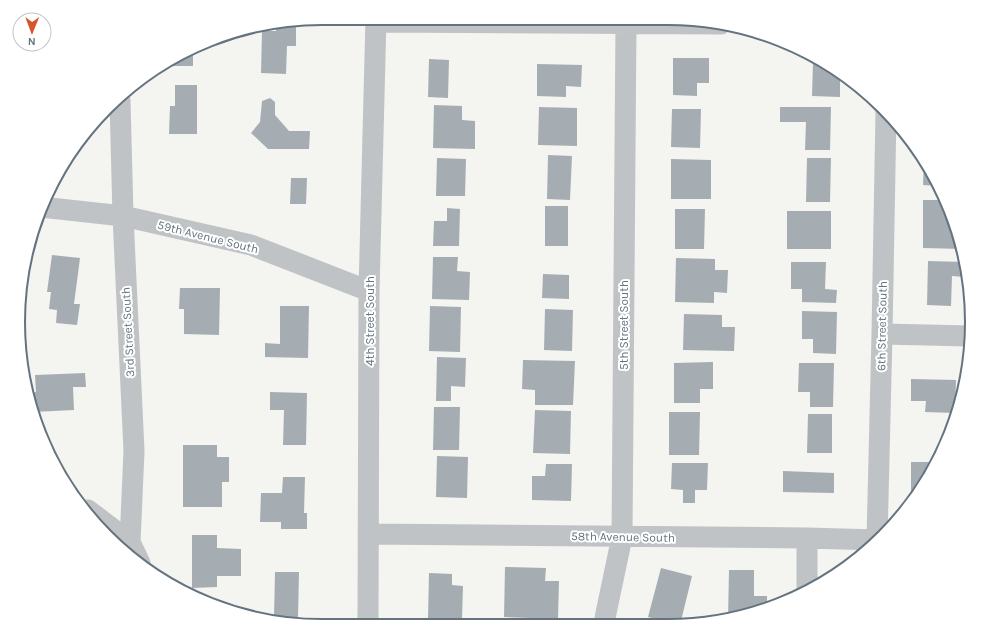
<svg xmlns="http://www.w3.org/2000/svg" width="990" height="644" viewBox="0 0 990 644" font-family="Karla,sans-serif">
  <style>
    .building { fill: #a6adb2 }
    .lines { fill: none; stroke-linecap: round; stroke-linejoin: round }
    .minor { stroke: #bfc3c6; stroke-width: 21 }
    .labels { text-anchor: middle; dominant-baseline: central; stroke-width: 4; stroke-linejoin: round; paint-order: stroke }
    .street-label { font-size: 12px; fill: #65737f; stroke: #fff }
    .rim { fill: none; stroke: #65737f; stroke-width: 2 }
  </style>
  <rect width="100%" height="100%" fill="#f4f4f0"/>
  <path class="building" d="M291,23H296V46H287L286,74L261,73L262,31H276V26Z
    M193,49V66H167V63Z
    M673,58H709V83H697V96L673,95Z
    M429,59L449,60L448,98L428,97Z
    M813,63H823L840,75V97L812,96Z
    M537,64L582,65L581,87L566,86V97L537,96Z
    M175,85H197V134H169L170,106H175Z
    M270,98L275,102V115L289,131H310L309,149H268L251,133L260,122L262,101Z
    M434,105L462,106V120L475,121V149L433,148Z
    M539,107L577,108V146L538,145Z
    M780,107H831L830,150H805L806,122H780Z
    M672,109H701L700,148L671,147Z
    M548,155L572,156L570,200L547,199Z
    M437,158L466,159L465,196H436Z
    M807,158H831L830,202H806Z
    M671,159L711,160V199H671Z
    M924,160L939,186L923,185Z
    M291,178H307L306,204H290Z
    M923,200H945L962,244L963,249L923,248Z
    M545,206H568V246H545Z
    M447,208L460,209L459,246H433L434,221H447Z
    M675,209H705L704,249H675Z
    M787,211H831V249H787Z
    M52,255L80,258L74,304H80L77,325L56,323L57,310L49,309L51,292H47Z
    M433,257H458L457,271L470,272L469,300L432,299Z
    M676,258L715,259V270H728L727,293L714,292V303L675,302Z
    M928,261L965,262L964,277L952,276L951,306L927,305Z
    M791,262H826L825,289L837,290L836,303L802,302V289H791Z
    M543,274L569,275V299L542,298Z
    M180,288H220L219,335L184,334V309H179Z
    M280,306H309L308,358L265,357V343L280,344Z
    M430,306L461,307L460,352L429,351Z
    M545,309L573,310L572,351L544,350Z
    M802,311L837,312L836,354L813,353V339H802Z
    M684,314L722,315V327H735L734,351L683,350Z
    M437,357L466,358L465,387L451,386V401H436Z
    M523,360L575,361L573,405H535V390L522,389Z
    M713,362V389H700V403H674V363Z
    M799,363H834L833,407H810V392H798Z
    M85,373L86,387H73L74,410L33,412L28,400V393L36,392L35,375Z
    M911,379L956,380L955,413L925,412L926,401H911Z
    M270,392L307,393L306,445H283L284,410H270Z
    M434,407H460L459,450H433Z
    M535,410L571,411L570,454L533,453Z
    M669,412H700L699,455H669Z
    M808,414H832V453H807Z
    M183,445H217V457H229V482H222V507H183Z
    M437,456L468,457L467,498L436,497Z
    M911,462H937L931,474L918,493H911Z
    M672,463H708L707,490H695V503H683V490L671,489Z
    M546,464H572L571,501L532,500V476H545Z
    M783,471L834,473V493L783,492Z
    M283,477H305L304,513H307V529H281V522H260L261,493H282Z
    M192,535H217V548L241,549V576H217V587L192,588Z
    M505,567L546,568L545,581H559L558,619L504,617Z
    M661,568L692,576L680,625L648,617Z
    M729,570H754V596H767V608L746,616L728,619Z
    M275,572H299L298,617H274Z
    M429,573L452,574V585L463,586L462,619L428,618Z"/>
  <g class="lines">
    <path class="minor" d="M376,22L721,24
      M120,100L123,216L134,451L130,542L140,563
      M41,207L123,216L251,245L369,291
      M882,334L970,336
      M88,510L130,542
      M369,534L807,538L878,540
      M877,540L882,334L886,112
      M807,592V538
      M368,624L369,291L376,18
      M604,625L606,613L622,537L626,23"/>
  </g>
  <g class="labels">
    <g class="street-label">
      <text transform="translate(208 237) rotate(14)">59th Avenue South</text>
      <text transform="translate(370 321) rotate(-90)">4th Street South</text>
      <text transform="translate(624 325) rotate(-90)">5th Street South</text>
      <text transform="translate(882 326) rotate(-89)">6th Street South</text>
      <text transform="translate(128 332) rotate(-93)">3rd Street South</text>
      <text transform="translate(623 537) rotate(1)">58th Avenue South</text>
    </g>
  </g>
  <path d="M0 0H990V644H0ZM322 25H668A297 297 0 0 1 965 322V322A297 297 0 0 1 668 619H322A297 297 0 0 1 25 322V322A297 297 0 0 1 322 25Z" fill="#fff" fill-rule="evenodd"/>
  <path class="rim" d="M322 25H668A297 297 0 0 1 965 322V322A297 297 0 0 1 668 619H322A297 297 0 0 1 25 322V322A297 297 0 0 1 322 25Z"/>
  <g transform="translate(32 32) rotate(181)"><circle r="19" fill="#ffffff" stroke="#c1c7cc"/>
  <path d="M0-3L7 15L0 10L-7 15Z" fill="#d6552e"/>
  <text y="-6" font-size="11" font-weight="bold" text-anchor="middle" fill="#65737f">N</text>
  </g>
</svg>
